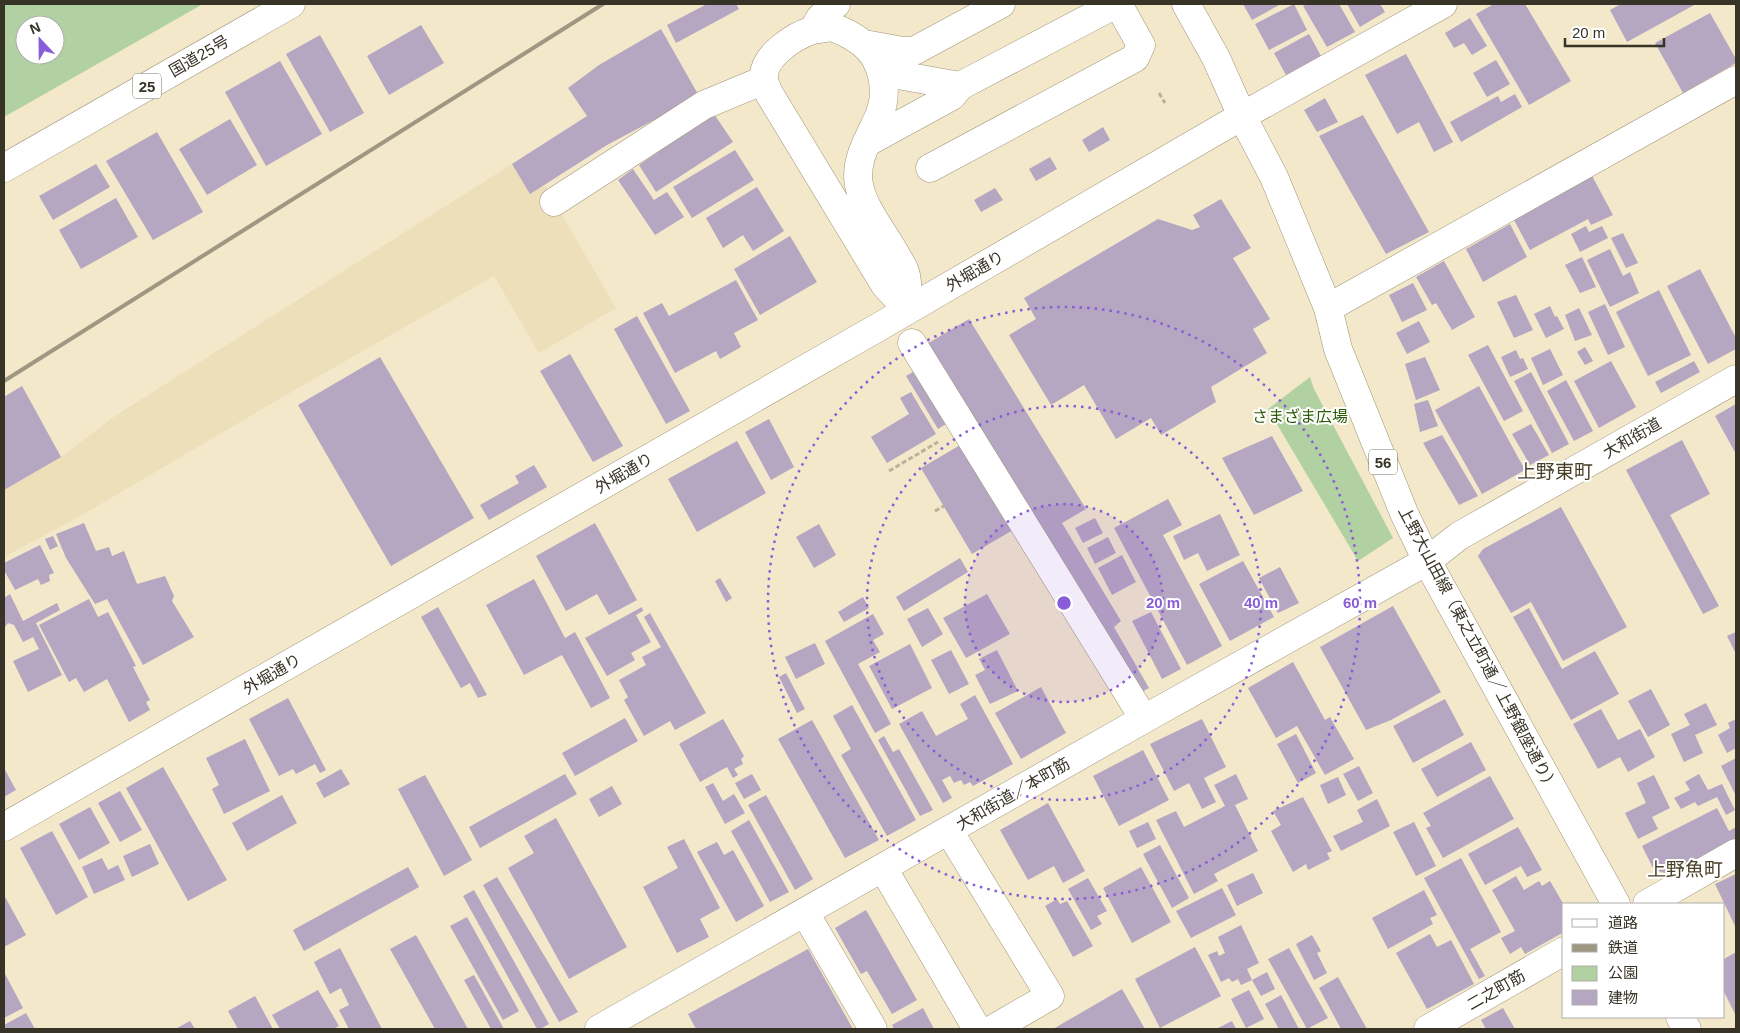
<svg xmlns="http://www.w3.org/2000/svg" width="1740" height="1033" viewBox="0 0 1740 1033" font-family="Helvetica,'Noto Sans JP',sans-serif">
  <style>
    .built { fill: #eddfb9 }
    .green { fill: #b2d1a2; fill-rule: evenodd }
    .building { fill: #b5a6c1 }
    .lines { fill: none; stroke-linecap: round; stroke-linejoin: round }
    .minor-casing { stroke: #9f9579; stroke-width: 29 }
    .major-casing { stroke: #9f9579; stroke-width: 29 }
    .highway-casing { stroke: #9f9579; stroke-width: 29 }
    .path { stroke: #bab299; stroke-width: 3; stroke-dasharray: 5 2.5; stroke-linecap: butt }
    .minor { stroke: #fff; stroke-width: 28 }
    .major { stroke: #fff; stroke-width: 28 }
    .highway { stroke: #fff; stroke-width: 28 }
    .rail { stroke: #9e9781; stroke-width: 4 }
    .ring { fill: none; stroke: #885dd7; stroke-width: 2.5; stroke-dasharray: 2.5 5 }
    .labels { text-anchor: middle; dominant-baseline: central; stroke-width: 4; stroke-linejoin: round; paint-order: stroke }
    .shield { fill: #fff; stroke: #737068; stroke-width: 1 }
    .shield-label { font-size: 15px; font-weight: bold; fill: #373327 }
    .street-label { font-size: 16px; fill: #373327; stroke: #fff }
    .park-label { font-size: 16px; fill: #2a5803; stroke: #fff }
    .quarter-label { font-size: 19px; fill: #4a4027; stroke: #fff }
    .centre { fill: #885dd7; stroke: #fff; stroke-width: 2.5 }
    .ring-label { font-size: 15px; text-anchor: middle; font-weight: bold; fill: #885dd7; stroke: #fff; stroke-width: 4; stroke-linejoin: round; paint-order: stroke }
  </style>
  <rect width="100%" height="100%" fill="#f3e8ca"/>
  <path class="built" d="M512,164L530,193L544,184L616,308L539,353L494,276L286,395L82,515L4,557V397L22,386L61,457L112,418Z"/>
  <path class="green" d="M4,4H203L4,117ZM25,25H55V55H25Z
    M1310,377L1314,389L1393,538L1358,561L1268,409Z"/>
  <path class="building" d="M707,4H736L739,9L676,43L667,25Z
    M1243,4H1281L1252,20Z
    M1294,4L1307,30L1269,50L1255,24Z
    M1308,4H1339L1355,32L1327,47L1303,6Z
    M1347,4H1380L1385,12L1360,27Z
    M1494,4H1525L1571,81L1529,105L1476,14Z
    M1621,4H1696L1627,42L1610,10Z
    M1710,13L1736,59V63L1683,93L1655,43Z
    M1470,18L1487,46L1472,55L1464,43L1454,48L1445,33Z
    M421,25L444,63L389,95L367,56Z
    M661,29L699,96L607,145L530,194L512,164L587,116L568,88L599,65Z
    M1309,34L1321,56L1286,75L1274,53Z
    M320,35L364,113L330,132L286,54Z
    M1406,54L1453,142L1434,152L1419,122L1397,134L1365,75Z
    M1496,60L1510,84L1487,97L1473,73Z
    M280,61L322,134L266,166L225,92Z
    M1515,94L1522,107L1461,142L1450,122L1498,96L1501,102Z
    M1325,98L1338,122L1317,132L1304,110Z
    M714,114L733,142L656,192L639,165Z
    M1363,115L1429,232L1386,254L1319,136Z
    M230,119L257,165L207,195L179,149Z
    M1103,127L1110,140L1089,152L1082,140Z
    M157,132L203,212L153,240L106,161Z
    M735,150L754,180L692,218L673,187Z
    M1050,157L1057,169L1036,181L1029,169Z
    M96,164L110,187L53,220L39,196Z
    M633,169L654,200L667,192L684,217L655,235L618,180Z
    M1591,174L1613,215L1591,225L1588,219L1530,250L1513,218Z
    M757,187L784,231L753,251L743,235L723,248L706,218Z
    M995,188L1003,200L981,212L974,200Z
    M116,198L138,237L81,269L59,230Z
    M1221,199L1251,248L1233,258L1270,319L1253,329L1267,353L1211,387L1216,402L1161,435L1151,418L1116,439L1084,385L1051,405L1009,335L1036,319L1024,298L1158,219L1192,230L1200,227L1193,215Z
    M1510,224L1527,257L1483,282L1466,249Z
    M1586,226L1589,232L1602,226L1608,238L1580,252L1571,234Z
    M1623,233L1638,263L1626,268L1611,238Z
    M790,236L817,282L760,315L734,269Z
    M1610,249L1623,276L1630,272L1639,293L1610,307L1587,260Z
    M1582,257L1596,287L1580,293L1565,265Z
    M1444,261L1475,317L1452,330L1436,303L1432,305L1416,277Z
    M1700,269L1736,338V349L1708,364L1667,286Z
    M736,280L758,320L734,333L741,347L720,359L716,351L675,373L643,313L662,303L669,316Z
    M1413,283L1427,310L1402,322L1389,295Z
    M1659,290L1691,355L1648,376L1616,312Z
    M1516,295L1533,330L1514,338L1497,302Z
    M1605,304L1625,347L1608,355L1588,312Z
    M1550,306L1555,317L1557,316L1564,329L1546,338L1534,314Z
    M1579,308L1592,335L1575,341L1565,315Z
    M637,316L690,411L666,424L614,329Z
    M969,319L1086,509L1062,523L1121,621L1114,627L1149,688L1135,696L920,348Z
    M1419,321L1430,342L1407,354L1396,333Z
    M1488,345L1523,411L1504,421L1468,355Z
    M1585,347L1593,361L1585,365L1577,352Z
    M1550,349L1563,375L1543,385L1531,358Z
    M1516,350L1520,359L1523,358L1528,369L1510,377L1501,357Z
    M570,354L623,446L593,462L540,371Z
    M380,357L474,518L391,566L298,405Z
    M1425,357L1440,390L1416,400L1405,364Z
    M1611,361L1636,407L1599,428L1574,381Z
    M1694,361L1700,372L1661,393L1655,382Z
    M923,366L954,419L938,429L906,376Z
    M1531,372L1569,444L1552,453L1514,381Z
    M1566,380L1593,431L1574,441L1547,391Z
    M22,386L61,457L4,490V397Z
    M1479,386L1525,470L1482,494L1435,410Z
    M911,392L936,434L887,463L871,437L909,414L900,398Z
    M1428,400L1438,426L1420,432L1414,404Z
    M1736,404V454L1715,416Z
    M769,419L794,467L771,480L745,432Z
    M1531,424L1549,455L1530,465L1512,434Z
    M1442,435L1478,496L1459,505L1423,443Z
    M1272,436L1303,491L1254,515L1222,458Z
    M1682,440L1710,494L1670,515L1719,606L1703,614L1626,470Z
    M737,441L766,493L697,532L668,479Z
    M962,444L1018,527L972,554L921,468Z
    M534,465L547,487L489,520L480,505L519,483L515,476Z
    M1168,499L1182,525L1163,535L1222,646L1187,665L1114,528Z
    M1561,507L1627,627L1563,661L1531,602L1511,613L1478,556L1483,549Z
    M1220,514L1240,555L1207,571L1198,553L1184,560L1173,536Z
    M1095,518L1103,533L1083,543L1075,528Z
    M84,523L96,551L109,547L112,556L124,551L137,584L165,576L174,596L172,601L194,637L143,665L107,599L95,604L66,558L56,534Z
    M595,523L637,600L609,615L597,594L566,611L536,556Z
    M819,524L836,555L814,568L796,537Z
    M53,536L58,546L50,550L45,539Z
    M1108,537L1116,553L1095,564L1087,548Z
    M40,545L54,573L49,575L50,581L41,585L38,579L15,590L4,570V563Z
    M1122,555L1136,582L1112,595L1098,568Z
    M960,558L968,572L904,611L896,597Z
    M1243,561L1274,617L1230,641L1199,584Z
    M1280,567L1299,603L1278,613L1259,578Z
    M720,578L732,598L726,602L715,581Z
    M534,579L565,638L575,632L610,698L591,708L562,655L524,675L486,605Z
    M10,594L23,621L57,603L60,610L36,623L62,675L28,692L13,661L39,649L33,637L23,642L14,625L8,623L4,628V598Z
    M987,594L1010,634L966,658L943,618Z
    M863,597L869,608L844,622L838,612Z
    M89,599L98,617L108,612L136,666L133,667L150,700L146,702L150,710L129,722L107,679L84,692L76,678L69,682L39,625Z
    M1393,606L1441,692L1391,720L1366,730L1320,647Z
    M438,607L487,695L478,698L470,683L461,688L421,617Z
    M642,607L643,611L636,615L651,642L631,653L635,660L607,676L585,638Z
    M928,608L943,634L922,647L907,619Z
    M1529,608L1562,669L1595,651L1619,694L1571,720L1513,617Z
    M1151,612L1181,669L1162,679L1132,621Z
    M650,613L706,713L675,730L670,721L644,736L624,700L628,697L619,680L646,665L642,657L661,647L644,617Z
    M873,614L884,634L873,640L880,652L858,664L891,724L875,733L825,641Z
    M1736,632V654L1727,636Z
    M815,643L825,664L796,679L785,657Z
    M910,644L932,688L892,709L869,666Z
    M951,650L969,684L949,694L931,660Z
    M997,650L1018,691L990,704L975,675L985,670L979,659Z
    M1293,662L1325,720L1330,717L1354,759L1325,775L1297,726L1276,738L1248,688Z
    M786,673L805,709L797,713L779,677Z
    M1041,687L1066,733L1021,759L995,713Z
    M1651,689L1670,725L1648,737L1628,701Z
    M975,695L1013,764L973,786L970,782L964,785L961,780L954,783L950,776L942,780L952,798L943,803L899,724L922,711L936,736L968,719L960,704Z
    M288,698L326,770L320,773L315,764L296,774L293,769L279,776L249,719Z
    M1445,699L1464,735L1413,763L1393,726Z
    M1706,703L1717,725L1695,735L1703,753L1684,762L1671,734L1690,725L1684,714Z
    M852,705L916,820L887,836L841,755L851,749L833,716Z
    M1601,709L1618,740L1640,729L1655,757L1628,772L1620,757L1598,769L1573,724Z
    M625,718L638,741L575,776L562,753Z
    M723,719L744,756L741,759L743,764L734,769L738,775L733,778L727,767L700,782L679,744Z
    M1202,719L1226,767L1204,778L1216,802L1202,809L1189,783L1174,791L1150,744Z
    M1736,719V748L1727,753L1718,735L1730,728L1728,723Z
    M812,720L879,840L845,858L778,739Z
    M1296,734L1316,773L1298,783L1277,744Z
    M884,736L893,752L899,749L933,810L920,816L878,740Z
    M245,739L270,791L224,814L212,789L219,785L206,758Z
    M1471,742L1486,770L1437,797L1421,769Z
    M1143,750L1169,800L1119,826L1093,776Z
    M1736,758V796L1721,766Z
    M1359,766L1373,793L1358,801L1343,774Z
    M163,767L227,880L188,901L126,788Z
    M4,768L16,790L4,797Z
    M341,769L350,784L324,798L316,783Z
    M565,774L577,794L480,848L469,827Z
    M752,774L761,790L744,799L735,783Z
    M1236,774L1248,799L1235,805L1258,851L1214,874L1218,881L1194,894L1156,820L1176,811L1184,827L1225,806L1214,785Z
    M1699,774L1708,790L1722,784L1735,810L1726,815L1717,797L1698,806L1695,802L1681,809L1674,798L1690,790L1685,782Z
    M425,775L472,860L444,876L398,789Z
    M1654,775L1670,808L1652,817L1658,829L1638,839L1625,813L1646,803L1637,783Z
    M1490,776L1514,819L1443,858L1426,828L1431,826L1423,813Z
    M1338,777L1346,795L1328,804L1320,785Z
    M713,783L723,801L734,794L745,813L725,824L705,787Z
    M612,786L622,804L599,817L589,799Z
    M120,791L142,830L120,842L98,803Z
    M282,795L297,823L247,851L232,823Z
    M766,795L813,879L795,890L748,805Z
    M1303,797L1332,851L1327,853L1330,859L1308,870L1306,864L1293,872L1271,831L1281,825L1273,811Z
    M1377,799L1390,826L1341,851L1333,836L1363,822L1357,810Z
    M1048,803L1085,871L1063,883L1054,866L1028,880L1000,830Z
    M90,807L110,843L79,860L59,824Z
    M1717,808L1729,831L1736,827V840L1669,874L1654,870L1642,846Z
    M556,818L627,947L569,979L508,868L534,853L524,836Z
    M749,820L789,892L770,902L731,831Z
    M1148,822L1156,839L1137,848L1129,831Z
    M1414,822L1436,866L1416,876L1393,832Z
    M1518,827L1542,870L1527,877L1521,866L1485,885L1468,854Z
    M52,831L88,897L56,915L20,848Z
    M684,839L720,908L700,919L709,937L677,953L643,887L678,868L667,847Z
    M717,842L724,855L733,850L764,906L736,922L697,852Z
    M150,844L159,864L132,877L123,856Z
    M1160,845L1189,898L1172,908L1143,854Z
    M102,858L108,870L118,865L125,880L94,894L82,867Z
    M1461,858L1501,932L1470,949L1485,976L1479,979L1424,878Z
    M408,867L419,887L304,951L293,930Z
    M1141,867L1171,922L1132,943L1103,888Z
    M1253,873L1263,893L1237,906L1227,885Z
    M1736,874V928L1715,884Z
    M1516,876L1524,890L1539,881L1542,886L1550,881L1564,905V932L1525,954L1521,947L1510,954L1501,938L1515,931L1492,890Z
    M497,877L578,1012L559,1022L483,885Z
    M1088,878L1107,911L1097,916L1102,924L1091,930L1068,889Z
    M1222,888L1236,915L1191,938L1176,911Z
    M474,890L549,1024L540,1029H537L463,896Z
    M1424,890L1437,915L1430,918L1433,924L1388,949L1372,918Z
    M4,895L26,935L4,947Z
    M1057,899L1060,904L1067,901L1093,946L1073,957L1045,906Z
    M866,910L917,1000L892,1014L867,971L861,974L835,928Z
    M467,917L519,1011L503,1020L450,926Z
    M1241,925L1259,963L1247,969L1252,980L1241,985L1238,979L1232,982L1229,978L1221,982L1208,955L1217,951L1219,956L1225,953L1218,937Z
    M1430,934L1437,947L1451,940L1474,984L1427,1009L1396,953Z
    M416,935L468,1029H435L390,949Z
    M1312,935L1321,951L1317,953L1327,973L1314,980L1296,944Z
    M1195,947L1221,996L1160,1028L1135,979Z
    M340,948L382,1029H349L339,1010L349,1005L341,988L330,994L314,962Z
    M1289,948L1328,1018L1307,1029L1268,959Z
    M808,949L853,1029H696L688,1014Z
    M1736,952V1016L1724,992V959Z
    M4,972L23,1008L4,1018Z
    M1267,972L1275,989L1261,996L1252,980Z
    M474,975L504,1029H491L464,980Z
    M1338,977L1367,1029H1341L1319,988Z
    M1122,989L1145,1029H1053Z
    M318,990L339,1026L333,1029H280L272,1015Z
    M1249,990L1264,1019L1246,1028L1231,999Z
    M1281,995L1299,1029H1279L1265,1004Z
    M255,996L273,1029H238L228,1011Z
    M923,1008L934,1029H894L892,1025Z
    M1503,1008L1515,1029H1486L1481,1020Z
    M26,1013L35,1029H6L4,1025Z
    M190,1021L195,1029H175Z
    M1232,1021L1236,1029H1216Z"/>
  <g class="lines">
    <defs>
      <path id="minor" d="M832,27C843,31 853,36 862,43C883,59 889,92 879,116C870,137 854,160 859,185C864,210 884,233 896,255C899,261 904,267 905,272C909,283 907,299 908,310L885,285L770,95C768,91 765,85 764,80C761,57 794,36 813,30C819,29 826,28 832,27Z
        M813,30L820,18L836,4
        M864,44L903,51H914L1001,4
        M960,86L1116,4
        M866,143L952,96L960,86L881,72
        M930,168L1135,58L1141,45L1118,4
        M554,202L704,105L764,80
        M1328,308L1736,80
        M912,343L1144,719
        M4,827L870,332L1242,116L1443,4
        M949,831L1050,996L993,1029
        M883,868L977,1029
        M1647,904L1736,853
        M805,913L873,1029
        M599,1029L1144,719L1427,561L1459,536L1736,379
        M1428,1029L1564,951"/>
      <path id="major" d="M1186,4L1216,58L1242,116L1274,177L1328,308L1338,349L1404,513L1427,561L1616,904
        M1680,1017L1687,1029"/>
      <path id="highway" d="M4,168L291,4"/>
    </defs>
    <use href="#minor" class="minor-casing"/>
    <use href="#major" class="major-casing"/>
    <use href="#highway" class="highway-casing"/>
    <path class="path" d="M1159,93L1165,103
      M889,471L938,442
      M935,511L944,506"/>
    <use href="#minor" class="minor"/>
    <use href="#major" class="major"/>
    <use href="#highway" class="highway"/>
    <path class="rail" d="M4,381L603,4"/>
  </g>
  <circle cx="1064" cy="603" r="99" fill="#885dd7" fill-opacity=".12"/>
  <g class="ring">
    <circle cx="1064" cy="603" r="99"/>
    <circle cx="1064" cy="603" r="197"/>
    <circle cx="1064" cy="603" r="296"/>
  </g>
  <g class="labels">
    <g class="shield">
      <rect x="133" y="73.5" width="28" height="25" rx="4"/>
      <rect x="1369" y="449.5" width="28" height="25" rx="4"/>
    </g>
    <g class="shield-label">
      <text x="147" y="86">25</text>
      <text x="1383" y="462">56</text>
    </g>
    <g class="street-label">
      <text transform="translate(199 56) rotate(-30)">国道25号</text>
      <text transform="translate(975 271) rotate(-30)">外堀通り</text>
      <text transform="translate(1632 438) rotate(-30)">大和街道</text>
      <text transform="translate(624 473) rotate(-30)">外堀通り</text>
      <text transform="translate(1478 649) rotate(62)">上野大山田線（東之立町通／上野銀座通り）</text>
      <text transform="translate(272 674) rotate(-30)">外堀通り</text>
      <text transform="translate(1013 794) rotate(-30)">大和街道／本町筋</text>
      <text transform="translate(1496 990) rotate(-30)">二之町筋</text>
    </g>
    <g class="park-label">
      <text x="1300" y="416">さまざま広場</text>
    </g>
    <g class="quarter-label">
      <text x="1555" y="471">上野東町</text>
      <text x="1685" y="869">上野魚町</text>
    </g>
  </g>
  <circle cx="1064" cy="603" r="8" class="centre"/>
  <g class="ring-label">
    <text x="1163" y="608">20 m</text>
    <text x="1261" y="608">40 m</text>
    <text x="1360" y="608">60 m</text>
  </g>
  <rect width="1740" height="1033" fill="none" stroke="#373327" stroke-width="10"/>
  <rect x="1562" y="903" width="162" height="115" fill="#ffffff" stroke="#afada9"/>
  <rect x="1572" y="919" width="25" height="8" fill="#ffffff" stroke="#afada9"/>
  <text x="1608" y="928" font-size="15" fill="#373327">道路</text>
  <rect x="1572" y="944" width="25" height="8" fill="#9e9781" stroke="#afada9"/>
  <text x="1608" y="953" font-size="15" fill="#373327">鉄道</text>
  <rect x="1572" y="966" width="25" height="15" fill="#b2d1a2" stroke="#afada9"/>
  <text x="1608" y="978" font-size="15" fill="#373327">公園</text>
  <rect x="1572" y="990" width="25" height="15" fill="#b5a6c1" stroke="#afada9"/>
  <text x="1608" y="1003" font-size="15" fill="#373327">建物</text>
  <g transform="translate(40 40) rotate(338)"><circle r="24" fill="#ffffff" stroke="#afada9"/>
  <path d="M0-4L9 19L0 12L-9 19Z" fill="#885dd7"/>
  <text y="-8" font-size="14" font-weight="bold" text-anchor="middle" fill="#373327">N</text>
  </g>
  <path d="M1565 38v8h99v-8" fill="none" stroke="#373327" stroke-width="2.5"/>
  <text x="1572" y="38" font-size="15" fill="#373327" stroke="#ffffff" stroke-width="4" paint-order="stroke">20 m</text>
</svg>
